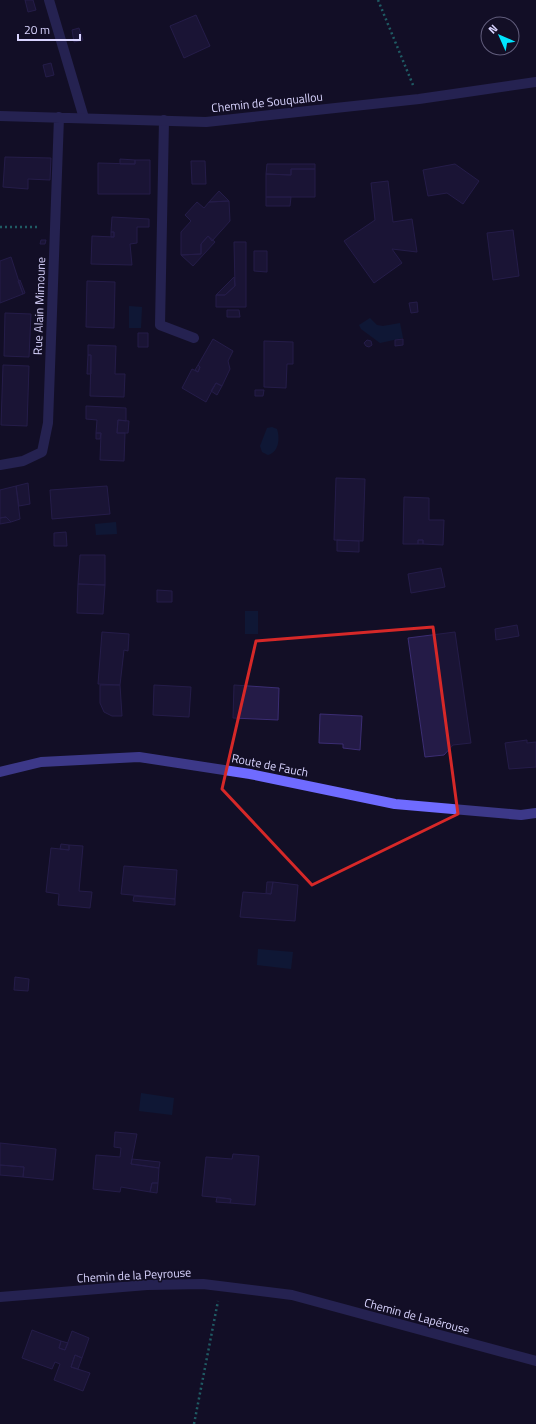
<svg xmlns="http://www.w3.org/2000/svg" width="536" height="1424" viewBox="0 0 536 1424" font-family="'Titillium Web',sans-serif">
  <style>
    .water { fill: #0c2248 }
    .building { fill: #241b47; stroke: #3b2d73 }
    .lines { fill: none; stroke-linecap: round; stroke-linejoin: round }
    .path { stroke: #2fb8b0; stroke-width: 2.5; stroke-dasharray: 2 3; stroke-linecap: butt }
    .lane { stroke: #3d3a85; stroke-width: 10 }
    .street { stroke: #3d3a85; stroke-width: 10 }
    .secondary { stroke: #6f6bff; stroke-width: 10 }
    .marked { fill: none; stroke: #d62828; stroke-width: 3; stroke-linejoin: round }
    .labels { text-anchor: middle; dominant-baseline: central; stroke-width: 3.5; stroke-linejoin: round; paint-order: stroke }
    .street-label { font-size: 12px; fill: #d9d4ff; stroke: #130f26 }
  </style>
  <rect width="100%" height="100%" fill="#130f26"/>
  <path class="water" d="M129,306L142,307L141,328H129Z
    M370,318L377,325L383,326L400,323L403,338L380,343L361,329L359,325Z
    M272,427L277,429C280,438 279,452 268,455L262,452L260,446L267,428Z
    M116,522L117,534L96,535L95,524Z
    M245,611H258V634H245Z
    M258,949L293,952L291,969L257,965Z
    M141,1093L174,1098L172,1115L139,1111Z"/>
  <path class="building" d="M25,0H33L36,10L28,12Z
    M196,15L210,46L184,58L170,26Z
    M79,28L83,40L74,42L72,30Z
    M51,63L54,75L46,77L43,65Z
    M5,157L51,158L50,180L28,179V189L3,187Z
    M120,159L135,160V164H120Z
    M135,160H150V194H98V163L135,164Z
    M191,161H205L206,184H192Z
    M267,164H315V169H291V175L266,174Z
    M455,164L479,181L463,204L447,193L428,196L423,170Z
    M291,169H315V197H266V174L291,175Z
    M388,181L393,222L412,219L417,252L392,249L402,263L374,283L344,241L375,220L371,183Z
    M219,191L229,201L209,202Z
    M266,197H291L290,206H266Z
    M229,201L230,221L212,241L208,236L201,244V254L181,255V232L191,221L185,215L197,202L204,208L209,202Z
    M112,217L149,219V227H137V243L130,244L132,265L91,264L92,236L114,237V232H111Z
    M513,230L519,276L493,280L487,233Z
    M111,232H114V237H111Z
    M208,236L215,242L193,266L181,255L201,254V244Z
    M41,240H46L45,244H40Z
    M234,242H246V307H216V295H225L235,286Z
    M254,251H267V272L254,271Z
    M11,257L23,294L0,303V261Z
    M234,277L235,286L225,295H216Z
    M20,280L25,293L23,294L18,281Z
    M87,281L115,282L114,328L86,327Z
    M417,302L418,312L411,313L409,303Z
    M227,310H239L240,317H227Z
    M5,313L31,314L29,357L4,356Z
    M138,333H148V347H138Z
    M213,339L233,351L228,361L230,369L222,386L216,383L206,402L182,388L192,369L198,372L200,367L198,365Z
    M403,339V345L395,346V340Z
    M367,340L371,341L372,345L369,347L366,346L364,343Z
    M264,341L293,342V364H287L286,388L264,387Z
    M88,345L116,346L115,374H125L124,397L90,396L91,355H88Z
    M88,355H91V374H87Z
    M3,365L29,366L27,426L1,425Z
    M198,365L200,367L198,372L195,370Z
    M216,383L222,386L217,395L211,391Z
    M255,390H264L263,396H255Z
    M86,406L126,408V421L118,420L117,433H125L124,461L100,460L101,433H96L97,420L86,419Z
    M118,420L129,421L128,433H117Z
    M96,433H101L100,439H96Z
    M336,478L365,479L363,541L334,540Z
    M28,483L30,504L19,506L16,486Z
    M16,486L20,519L11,522L6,517L0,518V490Z
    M107,486L110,514L52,519L50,490Z
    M404,497L429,498V520H444L443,545L423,544V540H418V544H403Z
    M6,517L11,522L0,524V518Z
    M66,532L67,546H54V533Z
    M337,540L359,541V552L337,551Z
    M418,540H423V544H418Z
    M80,555H105V585L78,584Z
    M441,568L445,587L411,593L408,574Z
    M78,584L105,585L103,614L77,613Z
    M157,590L172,591V602H157Z
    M517,625L519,636L496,640L495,629Z
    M102,632L129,634L128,651L124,650L120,685L98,684Z
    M455,632L471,743L453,745L444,755L425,757L408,638Z
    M100,685H120L122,716H112L104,712L100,703Z
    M154,685L191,687L189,717L153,715Z
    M234,685L279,688L278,720L233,718Z
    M320,714L362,716L360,750L343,748V744L319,743Z
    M527,740V743L536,742V767L509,769L505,743Z
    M61,844L69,845V850L60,849Z
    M69,845L83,846L79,891L92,892L90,908L58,905L59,894L46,892L51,848L69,850Z
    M124,866L177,870L175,899L121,894Z
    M267,882H273L271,894L266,893Z
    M273,882L298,885L295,921L240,917L243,892L271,894Z
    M134,896L175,899V905L133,901Z
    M15,977L29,979L28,991L14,990Z
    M115,1132L137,1134L131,1164L159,1168L158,1183H152L150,1192L121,1187L120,1192L93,1189L96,1155L120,1157L121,1148L114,1147Z
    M0,1143L56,1149L53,1180L23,1177L24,1167L0,1165Z
    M233,1154L259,1156L255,1205L230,1203L231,1199L202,1196L206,1157L232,1159Z
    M132,1159L160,1162L159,1168L131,1164Z
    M0,1165L24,1167L23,1177L0,1175Z
    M152,1183H158L157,1193L150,1192Z
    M217,1197L231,1199L230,1203L216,1202Z
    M32,1330L61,1341L59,1348L65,1350L72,1331L89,1338L82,1358L75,1355L71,1367L90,1373L83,1391L54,1380L60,1364L55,1362L52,1369L22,1358Z
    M61,1341L68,1343L65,1350L59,1348Z
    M75,1355L82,1358L78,1369L71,1367Z"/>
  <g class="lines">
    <path class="path" d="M378,0L413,85
      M0,227H39
      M194,1424L218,1301"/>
    <path class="lane" d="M49,0L84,118
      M164,120L160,325L194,338"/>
    <path class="street" d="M0,116L206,122L419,99L536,82
      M0,465L23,461L42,452L48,423L59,117
      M0,1297L147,1285L203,1284L292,1295L536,1361"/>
    <path class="secondary" d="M0,772L41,762L139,757L250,774L395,804L521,815L536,813"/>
  </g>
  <path d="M0 0H536V1424H0ZM433,627L458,814L312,885L222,789L256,641Z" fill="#130f26" fill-opacity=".55" fill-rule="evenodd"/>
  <path class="marked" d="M433,627L458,814L312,885L222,789L256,641Z"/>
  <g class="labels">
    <g class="street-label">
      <text transform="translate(267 102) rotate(-6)">Chemin de Souquallou</text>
      <text transform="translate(39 306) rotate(-88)">Rue Alain Mimoune</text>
      <text transform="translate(270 765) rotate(11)">Route de Fauch</text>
      <text transform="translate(134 1275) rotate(-3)">Chemin de la Peyrouse</text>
      <text transform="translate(417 1316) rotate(15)">Chemin de Lapérouse</text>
    </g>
  </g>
  <g transform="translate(500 36) rotate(315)"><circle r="19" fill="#130f26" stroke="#625e7d"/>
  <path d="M0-3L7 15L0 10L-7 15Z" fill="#00e5ff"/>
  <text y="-6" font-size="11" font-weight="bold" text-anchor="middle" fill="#d9d4ff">N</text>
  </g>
  <path d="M18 34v6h62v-6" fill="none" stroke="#d9d4ff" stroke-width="2"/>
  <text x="24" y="34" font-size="12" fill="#d9d4ff" stroke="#130f26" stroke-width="3" paint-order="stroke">20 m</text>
</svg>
